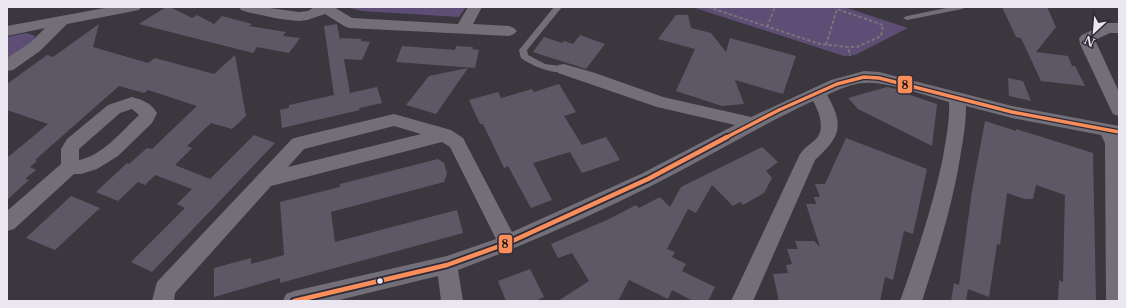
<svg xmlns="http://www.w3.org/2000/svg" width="1126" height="308" viewBox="0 0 1126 308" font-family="'Libre Baskerville',serif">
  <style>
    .green { fill: #5e4e75 }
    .building { fill: #5d5866 }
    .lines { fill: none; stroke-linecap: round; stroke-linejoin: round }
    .path { stroke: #76737a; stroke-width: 2; stroke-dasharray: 3.5 2; stroke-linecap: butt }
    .lane { fill: #736f79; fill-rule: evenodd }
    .street { fill: #736f79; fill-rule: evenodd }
    .bus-1-far1-casing { stroke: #2f2a38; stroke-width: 6 }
    .bus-1-casing { stroke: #2f2a38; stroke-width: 8 }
    .bus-1-far1 { stroke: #fa8e5a; stroke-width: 3.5 }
    .bus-1 { stroke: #fa8e5a; stroke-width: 4.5 }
    .bus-dot { fill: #ebe7f1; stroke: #2f2a38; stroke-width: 1.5 }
    .line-badge { stroke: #2f2a38; stroke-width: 1.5 }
    .pale-badge-label { font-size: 11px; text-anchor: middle; font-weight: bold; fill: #111 }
  </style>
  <rect width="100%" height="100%" fill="#3a383e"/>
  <path class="green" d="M346,7H466L459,17L362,11Z
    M692,7H844L908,28L855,55L844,56Z
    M26,33L35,36L33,45L7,63V37Z"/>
  <path class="building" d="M166,7H170L192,18L197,15L214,24L222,16L252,24L249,26L286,32L283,36L300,38L289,53L257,47L253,53L139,24Z
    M1002,7H1047L1056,27L1036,52L1068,56L1072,66H1075L1085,86L1041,81L1021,38L1016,37Z
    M676,15H688L691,28L711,33L726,52L730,38L796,56L783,94L735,80L744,104L722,106L676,91L695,49L658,39Z
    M99,24L93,47L148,63L155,58L214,74L235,55L246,116L232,129L211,123L187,146L192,148L175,165L210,179L254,135L275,143L152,272L131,262L185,208L177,204L192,189L155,175L145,185L138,182L118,201L96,192L127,163L129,164L147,148L152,149L197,106L148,90L144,93L119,86L35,160L37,161L30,167L36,170L25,179L29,180L7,200V158L48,124L7,110V84L47,55L53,57Z
    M337,24L340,40L341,38L361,39V41L370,42L362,60L344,59L350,93L377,87L382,103L359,108L360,110L282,128L280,110L289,108V105L334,95L324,26Z
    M580,35L605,44L586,69L533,52L544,37L562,43L564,41L573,44Z
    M402,46L455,50L456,46L473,47L472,49L479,50L475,68L396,62Z
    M468,68L436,114L406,105L429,76Z
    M1008,78L1023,81L1031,101L1009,96Z
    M559,84L576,112L564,116L582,145L606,137L620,160L582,173L570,152L533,163L552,200L531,208L508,166L504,168L483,124H480L469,100L498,92L501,98L532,89L534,92Z
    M887,87L911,92L910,95L937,104L932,146L858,109L848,98Z
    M985,121L1016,131V129L1093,153L1096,301H1058L1059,280L1063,282L1065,195L1036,185L1033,199H1025L1007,193L1000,245L997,244L989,297L968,289L966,301H951L954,283L959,285L972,191Z
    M846,138L927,169L913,234L904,231L893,280L885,277L880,301H779L773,274L788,273L786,265L792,264L787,249H798L795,241H814L820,247L806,204H816L814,197H820L815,184H825Z
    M762,147L778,162L766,171L772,178L764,193L743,205L740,202L733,206L712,185L696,213L688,209L667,249L675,252L672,257L686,264L682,271L715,287L708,301H693L672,290L668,299L629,280L618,301H558L589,281L572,253L558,258L551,244L607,220L636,205L639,208L660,197L670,207L681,187Z
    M438,159L444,163L447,174L444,182L331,212L335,242L457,210L463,233L280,283V278L214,297V268L251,258V264L284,255L280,202L340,187V184Z
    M71,196L100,208L55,250L26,238Z
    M530,269L544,297L535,301H506L498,281Z"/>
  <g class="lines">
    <path class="path" d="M708,7L820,44L848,47L850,56
      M767,27L775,7
      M826,45L837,9L883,25L881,36L857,47H848"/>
    <path class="lane" d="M554,7H562L527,50L528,55L545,64L567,67L568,69C559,78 530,65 521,58L519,50Z
      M951,7H966L962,9L907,20L903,18L907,16Z"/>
    <path class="street" d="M110,7H141L139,10L134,11L67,24L40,51L13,70L7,71V58L30,43L45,28L7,36V26Z
      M239,7H263L299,12L308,11L314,7H334L352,18L458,24L468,7H482L473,24L509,26L514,28L517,31L514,34L509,36L349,28L344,26L325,14L307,20L299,21L280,19L247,12L241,10Z
      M1107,23H1119V33H1110L1095,40L1119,92V116L1113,114L1111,110L1080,44L1079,38L1082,35Z
      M564,64L595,73L663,97L751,117L831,80L864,71L879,72L1012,106L1119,126V301H1106L1105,143L1101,135L1012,118L966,106C966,124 963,141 960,158C952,207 937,254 922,301H900C917,253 933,206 943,157C946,139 950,120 949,102C927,96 885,81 865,83C852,83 838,90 827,95C845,126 840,137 815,160L753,301H731L799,156C803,148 811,144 817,138C825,128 819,111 813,101C759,126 708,157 655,184C591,216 525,245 458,270L463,301H441L438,276L335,301H283L286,294L294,291L447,256L496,239L450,147L442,142L271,186L175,293L174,301H152L157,282L292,139L298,137L394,114L451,130L463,138L512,232L641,174L735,125L657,107L558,73L556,69L558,65ZM394,126L421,134L288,167L304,149Z
      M132,97C143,100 151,103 157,113L152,123L118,156L97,169L81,174H74L14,229L7,231V211L61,164V149L67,139L108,105ZM132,109L139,115L138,116C122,131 102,156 79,160V149L120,113Z"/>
    <defs>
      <path id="bus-1-far1" d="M725,138L779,110L837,84L864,77L879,78L1012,112L1119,132"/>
      <path id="bus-1" d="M294,301L447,265L508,243L648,179L727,137"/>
    </defs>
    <use href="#bus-1-far1" class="bus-1-far1-casing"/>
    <use href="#bus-1" class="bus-1-casing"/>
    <use href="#bus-1-far1" class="bus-1-far1"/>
    <use href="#bus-1" class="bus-1"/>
  </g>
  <circle class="bus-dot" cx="380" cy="281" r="3.5"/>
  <g class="line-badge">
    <rect x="897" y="75" width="16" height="19" rx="4" fill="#fa8e5a"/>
    <rect x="498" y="234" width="15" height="20" rx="4" fill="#fa8e5a"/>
  </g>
  <g class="pale-badge-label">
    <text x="905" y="89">8</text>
    <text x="505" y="248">8</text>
  </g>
  <rect width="1126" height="308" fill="none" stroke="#ebe7f1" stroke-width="16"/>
  <g transform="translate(1094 32) rotate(206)" stroke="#2f2a38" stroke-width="3" paint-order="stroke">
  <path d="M0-3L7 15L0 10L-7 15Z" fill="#ebe7f1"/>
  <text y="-6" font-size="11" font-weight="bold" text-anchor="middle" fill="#ebe7f1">N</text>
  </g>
</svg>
